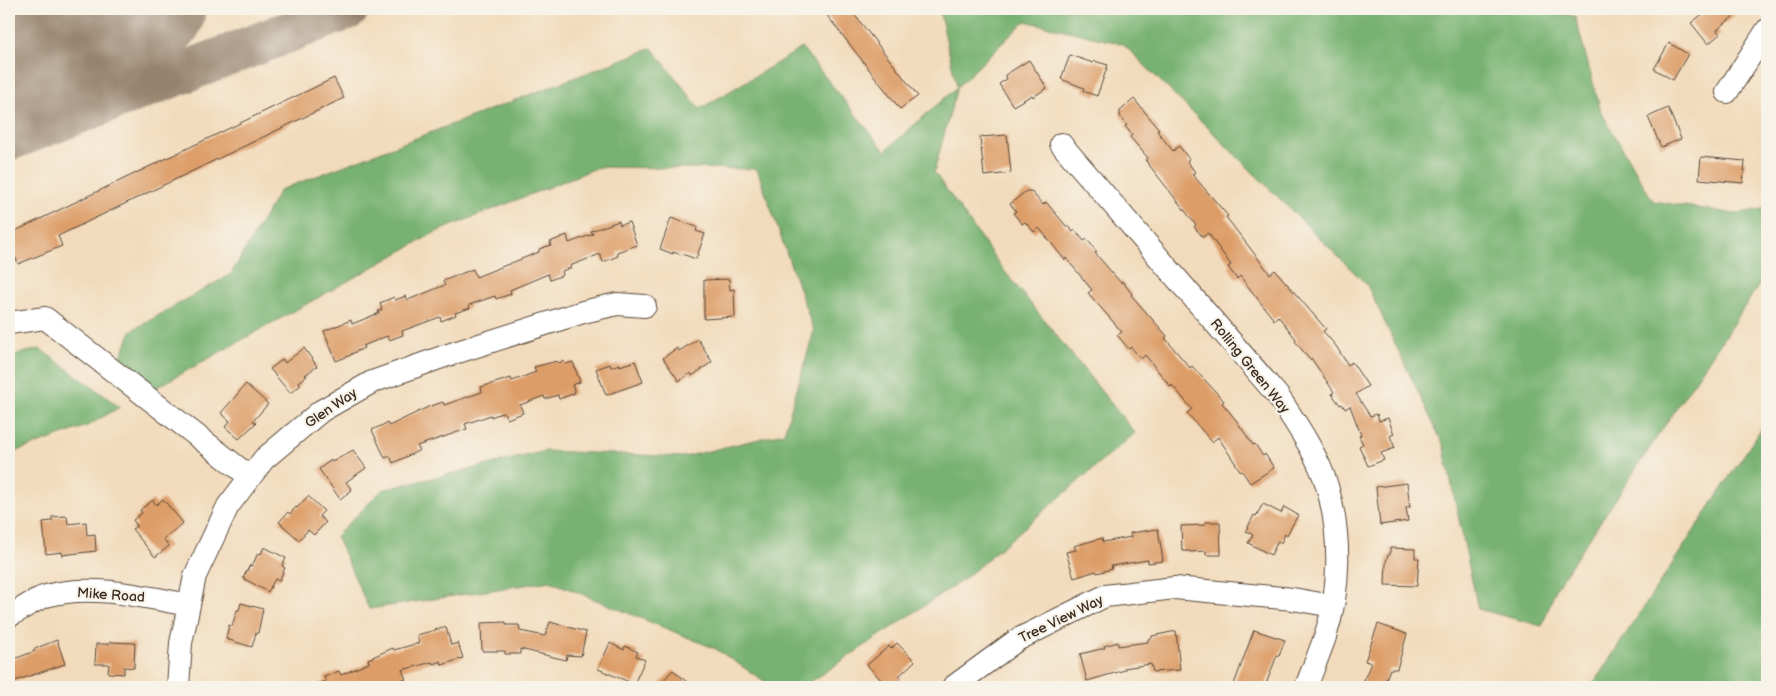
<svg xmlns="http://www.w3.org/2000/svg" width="1776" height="696" viewBox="0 0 1776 696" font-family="'Balsamiq Sans',sans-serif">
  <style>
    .forest { fill: #78b272; stroke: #5a6e48 }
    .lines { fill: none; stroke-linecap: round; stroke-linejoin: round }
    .taxiway { stroke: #96826d; stroke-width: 42 }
    .runway { stroke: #96826d; stroke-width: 105 }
    .building { fill: #dd9d68 }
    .minor-casing { stroke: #564536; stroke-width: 24 }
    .minor { stroke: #fff; stroke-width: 22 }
    .labels { text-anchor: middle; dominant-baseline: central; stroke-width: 4.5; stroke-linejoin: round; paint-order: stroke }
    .street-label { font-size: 14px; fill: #3b2a1e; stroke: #f7f3e8 }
  </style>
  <rect width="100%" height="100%" fill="#f7f3e8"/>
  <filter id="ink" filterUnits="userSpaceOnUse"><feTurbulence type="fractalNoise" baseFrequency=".02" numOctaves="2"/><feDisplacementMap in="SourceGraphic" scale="10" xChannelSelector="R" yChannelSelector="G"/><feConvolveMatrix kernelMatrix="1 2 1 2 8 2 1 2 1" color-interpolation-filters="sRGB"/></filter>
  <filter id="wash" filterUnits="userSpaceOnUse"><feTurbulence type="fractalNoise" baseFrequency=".0096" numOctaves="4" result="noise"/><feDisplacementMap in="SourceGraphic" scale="20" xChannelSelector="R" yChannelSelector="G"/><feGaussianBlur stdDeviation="1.12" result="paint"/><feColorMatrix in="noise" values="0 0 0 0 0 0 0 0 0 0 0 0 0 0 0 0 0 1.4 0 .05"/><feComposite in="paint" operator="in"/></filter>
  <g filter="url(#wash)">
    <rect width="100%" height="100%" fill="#f2dbbc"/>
    <path class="forest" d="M939,9H1535L1575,16L1601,112L1653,201L1735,214L1767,208V273L1556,588L1542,626L1478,609L1443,444L1367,285L1123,44L1025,21L957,87L934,172L1002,268L1135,433L964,579L803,687H773L716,649L550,581L369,609L336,536L382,490L546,451L684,457L784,433L814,331L757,169L599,167L436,232L152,390L118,364L131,331L231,274L280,190L652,48L700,109L802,48L885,151L957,87Z
      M40,349L120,407L87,426L9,454V356Z
      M1767,420V687H1591Z"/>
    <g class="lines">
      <path class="taxiway" d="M9,140L348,9"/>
      <path class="runway" d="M9,63L153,9"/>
    </g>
    <g id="blocks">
      <path class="building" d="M822,9H850L918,96L900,109Z
        M1709,9H1728L1734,16L1717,30L1720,34L1708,44L1691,23Z
        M1669,43L1688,54L1673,80L1654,69Z
        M1070,55L1093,63L1094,61L1108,65L1097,96L1083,91L1084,88L1061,79Z
        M1029,60L1047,88L1033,97L1032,95L1013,106L999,84L1007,79L1005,75Z
        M334,78L344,98L58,236L62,246L18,264L16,258L13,260L9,251V234Z
        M1134,99L1159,129L1157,131L1173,151L1179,146L1189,159L1187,161L1195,172L1192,174L1228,216L1226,217L1270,274L1275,270L1326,329L1323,331L1336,346L1348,365L1352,362L1368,386L1356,394L1370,416L1377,414L1379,421L1388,418L1394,434L1390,436L1395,448L1381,453L1384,460L1368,466L1359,446L1363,444L1359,436L1361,435L1350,406L1345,409L1342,404L1340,405L1332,394L1334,392L1328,383L1311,358L1310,360L1295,341L1296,339L1278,316L1274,320L1240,276L1237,279L1228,267L1231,265L1208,233L1203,237L1194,227L1196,225L1146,161L1148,158L1130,137L1132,135L1125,126L1127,125L1120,116V111Z
        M1668,108L1681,139L1661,147L1648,117Z
        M1007,135L1011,173L984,176L980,137Z
        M1701,157L1745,161L1743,183L1699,179Z
        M1026,191H1031L1043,205L1046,202L1067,227L1068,225L1073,232L1075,230L1084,241L1087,239L1097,252L1095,253L1121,283L1122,281L1132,294L1131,295L1167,336L1165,338L1190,368L1192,366L1224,401L1222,403L1236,420L1253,445L1255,444L1263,456L1265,454L1274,468L1250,483L1242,471L1241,472L1218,437L1212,442L1187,413L1192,409L1172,385L1171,387L1145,355L1141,359L1131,347L1129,349L1117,335L1122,332L1088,293L1092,290L1066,258L1065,260L1039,228L1034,232L1025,222L1022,224L1013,213L1016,211L1010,204Z
        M671,218L697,227L696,231L705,234L696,259L682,254V255L673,252V254L660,249Z
        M619,221L620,225L629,222L637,245L617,252L618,256L603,262L600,254L570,266L571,268L562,271L563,275L550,280L548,274L510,290L511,294L496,299L495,296L469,305L470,308L455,313L456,315L441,321L440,317L402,331L403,335L389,340L387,336L363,346L364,348L351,354V355L336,361L324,331L351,320L352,324L379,313L378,311L382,310L380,303L394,297L395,300L406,296L408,300L445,285L443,281L473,269L476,277L539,252V249L551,245L550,242L567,235L569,243L593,234L591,231Z
        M729,279L730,290L734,289L735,317L704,319V280Z
        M698,339L712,362L692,376L691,373L679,381L663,358L677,348L679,351Z
        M304,348L317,366L305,375L307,376L299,382L301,385L290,393L270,369L283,359L285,363Z
        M557,361L558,363L564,361L565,364L573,362L580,382L572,385L575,393L559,399L558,395L545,399L544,396L520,405L523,413L507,419L504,412L491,417V415L465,424L467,429L417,446L420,450L393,463L390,456L385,458L372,430L387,423L389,426L428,407L443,402L444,405L482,392L481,387L511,378L512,381L536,372L534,367Z
        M635,361L643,382L606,395L596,369L610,364L611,367L620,364V366Z
        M246,384L268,404L253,421L256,423L239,439L225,427L230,421L221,413Z
        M353,450L366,468L346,482L352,490L340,499L319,469L331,460L332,462Z
        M1407,483L1410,507H1406L1408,521L1380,525L1376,487Z
        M308,496L324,511L319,516L326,522L314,535L308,530L299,540L279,522L288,512L290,514L296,507L297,508Z
        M163,499L183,523L163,539L169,546L155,557L132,529L137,526L133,520L142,513L140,510L153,500L156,505Z
        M1263,504L1281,513L1284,507L1298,515L1287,535L1285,534L1281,543L1278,541L1271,555L1248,543L1253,535L1246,531L1254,515L1256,516Z
        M67,516L68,524L86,522L87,535L95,534L96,551L62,555V552L46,554L43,522L52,521V517Z
        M1205,522H1220L1221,555H1206V551L1190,552V551H1182L1181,526L1205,525Z
        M1158,529L1163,561L1148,563V560L1111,566L1112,569L1097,573L1096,571L1074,578L1066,552L1076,550L1074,546L1102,538L1103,542L1131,537L1130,533Z
        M264,547L286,558L282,566L285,568L279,581L275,579L268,592L243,578L250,565L252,566L258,553L261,554Z
        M1390,548L1415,549V558H1419L1417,586L1385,585L1386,562L1388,555H1390Z
        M241,603L263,609L258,633H256L252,647L226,639L229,625L232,626L237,610H239Z
        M506,622V625H519L520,631L545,636L550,622L586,632L581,656L567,655L566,660L520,649V654H505V651H482L481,623Z
        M1378,624L1407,634L1397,669H1390L1383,687H1361L1371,663L1365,661Z
        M446,627L451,645L458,643L463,658L442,665L441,661L433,664L432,662L402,670L406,679L392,685L391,682L379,687H312L326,681L324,677L339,671L341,675L369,663L368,659L393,648L394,650L419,643L417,635Z
        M1254,630L1285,640L1279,656L1277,655L1265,687H1233Z
        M1176,631L1180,670L1153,672L1151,664L1124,668L1125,670L1087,681L1080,654L1105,648L1104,646L1118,642V646L1148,642V639L1152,638V636Z
        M57,640L65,664L9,683V661L35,651L34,649Z
        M110,642L135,643L134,668L124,667V674L108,673L109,664H95L96,644H109Z
        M610,643L624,650L625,646L638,652L636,656L645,660L634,684L598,669Z
        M897,643L915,661L899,676L901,679L892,687H888L867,665L889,646L891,649Z
        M673,670L693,687H657Z"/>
    </g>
  </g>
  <g filter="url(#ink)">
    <use href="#blocks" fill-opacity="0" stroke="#564536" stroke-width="1"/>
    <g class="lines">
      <defs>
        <path id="minor" d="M1727,92L1767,30
          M1061,144L1278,396C1295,422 1318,455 1327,486C1341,534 1341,589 1325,637C1319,654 1312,671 1306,687
          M9,323L45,318L250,477
          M9,616C21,610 34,600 46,596C91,583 144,597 189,605
          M178,687L181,643L195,576L228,506L264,459L321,411L372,382L445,356L583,312L617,304L645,306
          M953,687L1017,640L1105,596L1175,588L1293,599L1332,606"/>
      </defs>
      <use href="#minor" class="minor-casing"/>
      <use href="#minor" class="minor"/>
    </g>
  </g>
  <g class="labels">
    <g class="street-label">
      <text transform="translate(1250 366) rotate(51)">Rolling Green Way</text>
      <text transform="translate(331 408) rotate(-34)">Glen Way</text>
      <text transform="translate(111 595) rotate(4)">Mike Road</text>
      <text transform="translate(1061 619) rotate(-26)">Tree View Way</text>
    </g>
  </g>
  <rect width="1776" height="696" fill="none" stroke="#f7f3e8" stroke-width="30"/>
</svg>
